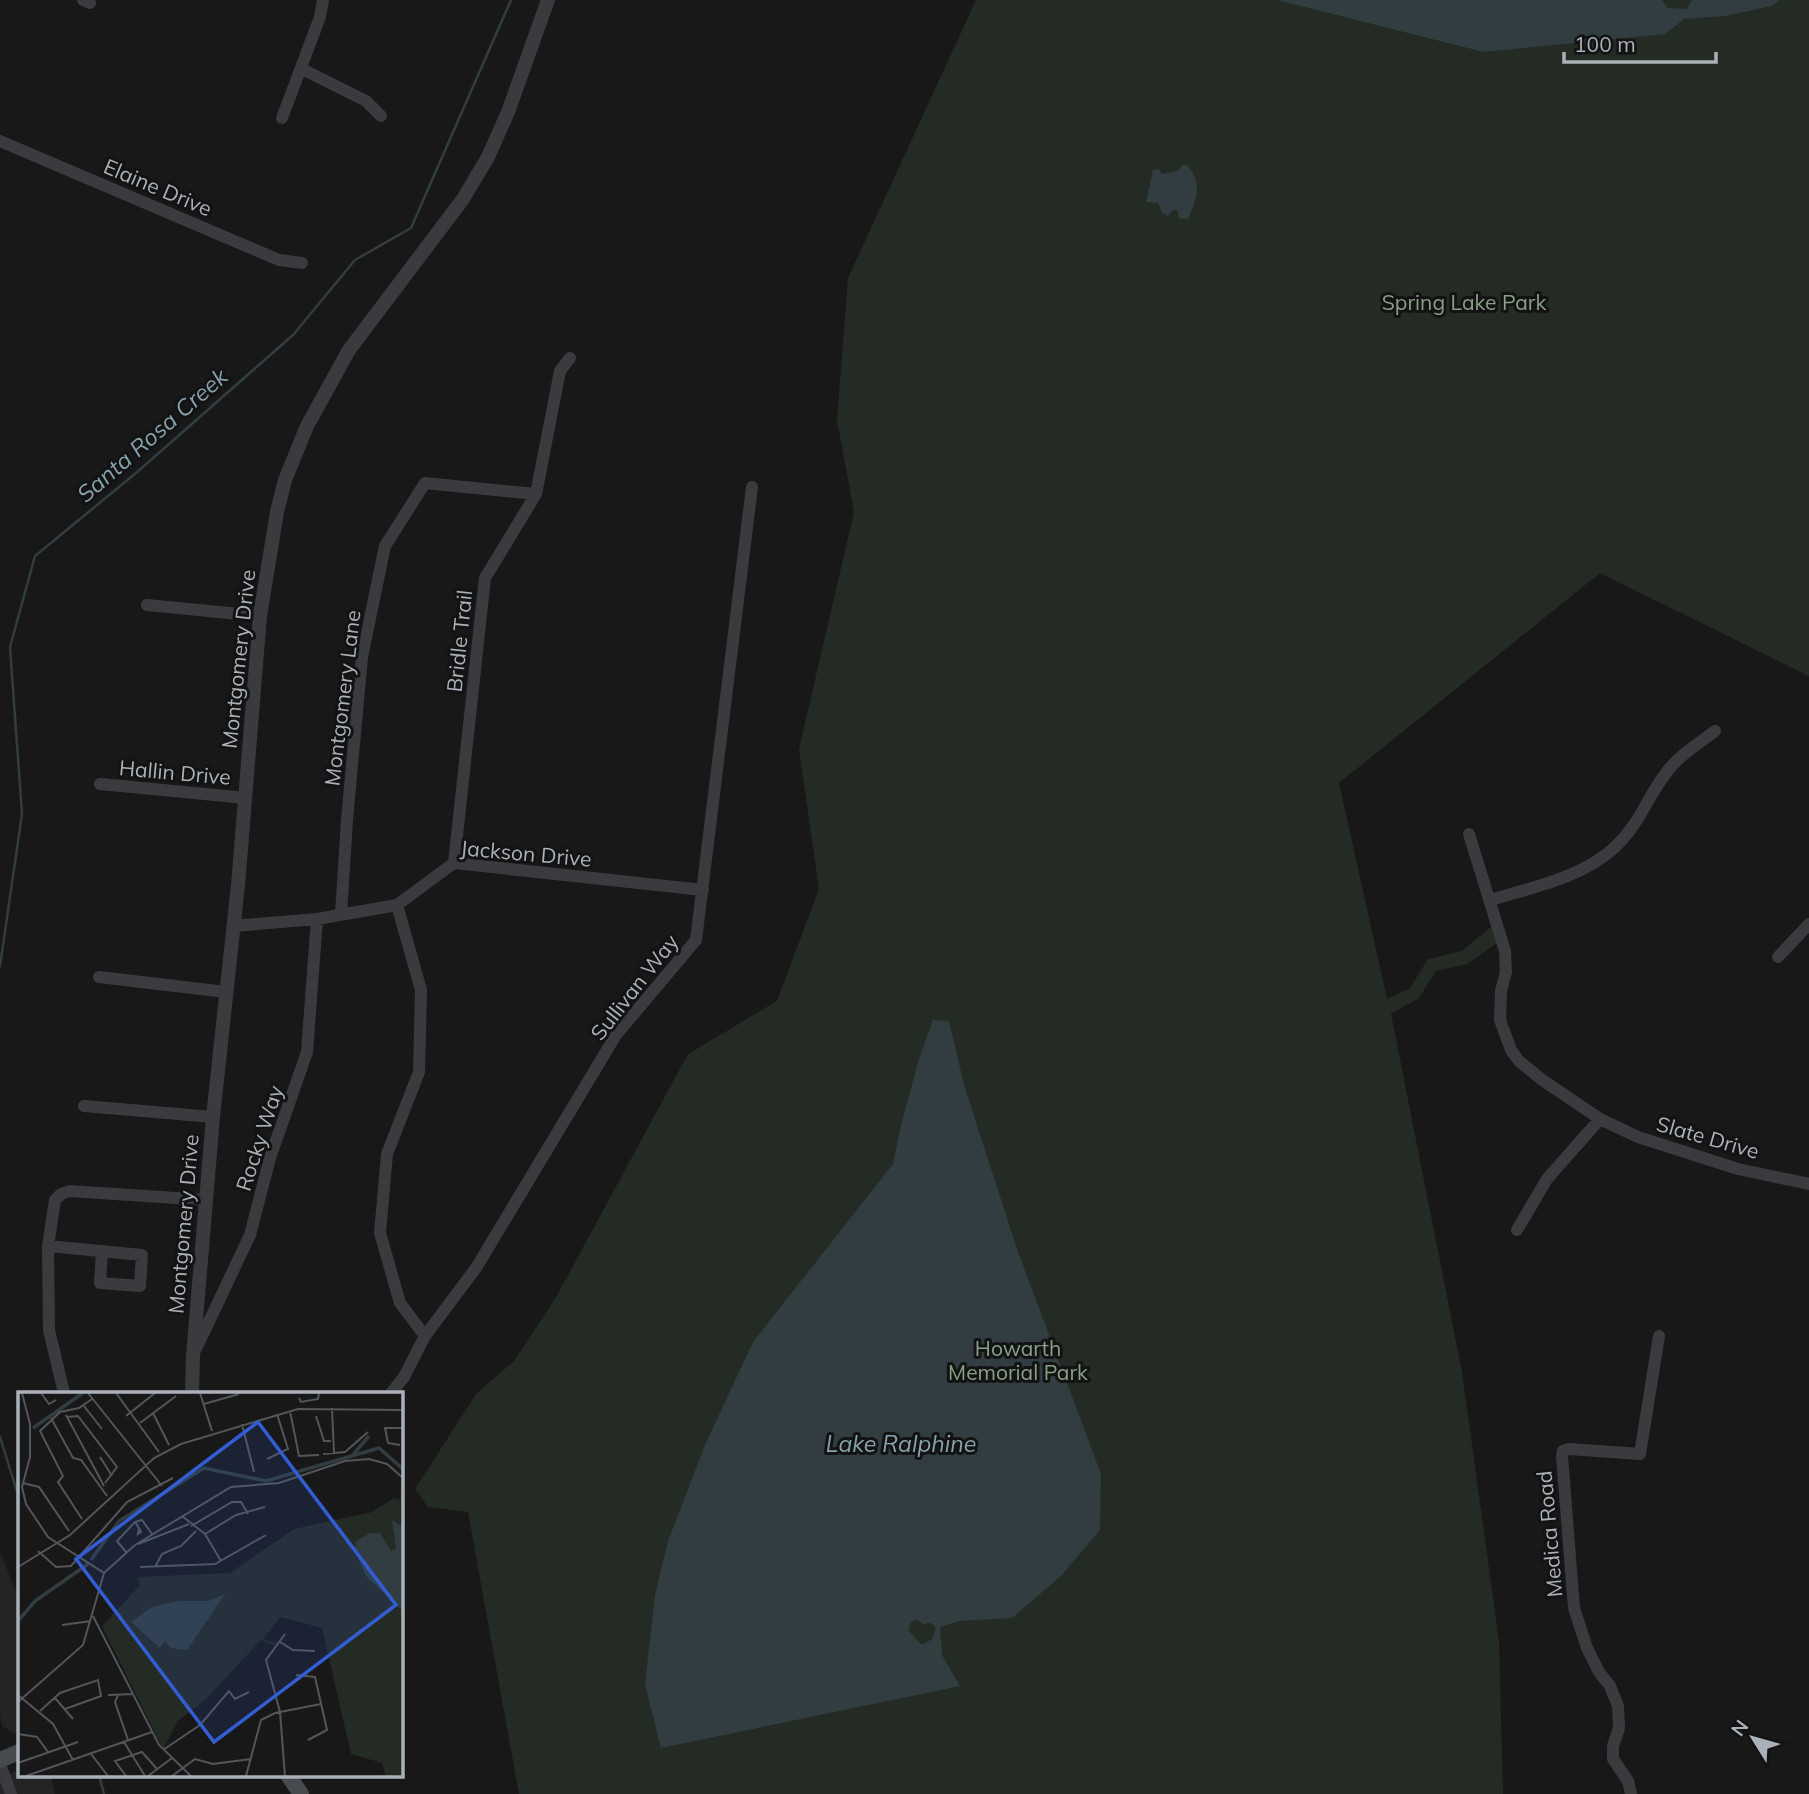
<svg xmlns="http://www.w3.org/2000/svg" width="1809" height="1794" viewBox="0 0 1809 1794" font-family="Mulish,sans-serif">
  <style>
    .built { fill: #242426 }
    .green { fill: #242b24 }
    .water { fill: #323d41; fill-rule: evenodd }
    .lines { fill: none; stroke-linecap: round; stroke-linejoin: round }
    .stream { stroke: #323d41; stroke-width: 2.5 }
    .minor { stroke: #393b3e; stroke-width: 12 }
    .tertiary { stroke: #393b3e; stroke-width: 14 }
    .secondary { stroke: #474a4e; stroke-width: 16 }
    .labels { text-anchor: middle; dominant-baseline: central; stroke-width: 6; stroke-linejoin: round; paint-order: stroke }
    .street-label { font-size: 21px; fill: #abb1b8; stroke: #131314 }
    .park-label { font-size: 21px; fill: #88a085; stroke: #131314 }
    .water-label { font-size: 23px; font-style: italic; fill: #86a3ae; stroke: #131314 }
    .inset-river { fill: none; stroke: #323d41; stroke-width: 3.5 }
    .inset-road { fill: none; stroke: #535559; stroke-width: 2 }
    .view { fill: #325dd3; fill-opacity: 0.15; stroke: #325dd3; stroke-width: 3.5 }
    .inset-edge { fill: none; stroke: #abb1b8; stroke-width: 3.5 }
  </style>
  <rect width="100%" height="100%" fill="#181819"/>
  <path class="built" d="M0,1552L19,1599V1731L14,1733L2,1726L0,1715Z
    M19,1770V1775H51L55,1794H0V1778Z"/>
  <path class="green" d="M976,0H1809V676L1600,573L1339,783L1387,999L1410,988L1428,959L1462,951L1492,926L1497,943L1468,964L1436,971L1419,998L1391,1014L1462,1372L1499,1641L1503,1794H519L468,1512L428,1507L415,1489L476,1394L514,1361L555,1299L688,1054L777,1001L819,889L799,749L854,512L837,420L848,278Z"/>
  <path class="water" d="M1277,0H1662L1668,8L1686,9L1692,0H1780L1771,6L1726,16L1684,19L1665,34L1484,52Z
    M1182,165H1187C1203,184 1197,198 1188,219L1179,218L1177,210H1173L1168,216L1162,212L1158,203L1146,202L1153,170L1159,169L1162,174L1178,171Z
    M933,1020L949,1021L964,1085L1018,1252L1101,1474L1100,1530L1061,1576L1012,1618L959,1621L940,1627L942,1655L960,1686L661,1748L645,1684L655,1595L668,1541L705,1445L753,1342L893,1164L902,1121L919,1059ZM917,1620L923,1624L930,1623L936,1627L932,1639L922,1645L908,1630L911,1622Z"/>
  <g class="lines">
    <path class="stream" d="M0,966L22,814L10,647L35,556L136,473L293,335L355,260L411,228L511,0
      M0,1437L19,1498
      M99,1775L104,1794"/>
    <path class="minor" d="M83,0L90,3
      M302,69L366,101L381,116
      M282,118L320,17L323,0
      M0,141L279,260L302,263
      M147,605L260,616
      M100,784L246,798
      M1469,834L1505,951L1506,972L1501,991L1500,1020L1511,1050L1519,1061L1541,1079L1600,1119L1638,1137L1738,1169L1809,1184
      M454,863L485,578L536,494L560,371L570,358
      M1491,900C1533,887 1581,878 1614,848C1640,824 1646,799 1666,773C1678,756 1698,744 1715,731
      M397,905L421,990L419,1072L387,1154L380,1233L400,1303L425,1336
      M341,914L347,820L362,657L385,546L425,483L536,494
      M234,926L317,919L397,905L454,863L703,890
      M1778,957L1809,924
      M99,977L226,992
      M84,1106L213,1117
      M1517,1230L1547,1179L1600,1119
      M48,1246L142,1255L140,1286L100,1283L102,1251
      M196,1349L250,1235L270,1158L307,1052L317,919
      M64,1393L49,1330L48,1246L55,1200L61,1194L69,1191L206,1200
      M391,1393L404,1377L425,1336L476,1268L616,1035L696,940L752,487
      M0,1764L11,1794
      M1631,1794L1628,1781L1613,1759V1746L1619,1728L1618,1706L1610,1686L1599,1672L1587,1648L1574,1608L1562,1456L1563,1451L1569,1449L1640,1454L1659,1336"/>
    <path class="tertiary" d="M192,1393L193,1356L213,1117L238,885L260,616L277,512L285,480L307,426L349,350L463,199L488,157L508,112L548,0"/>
    <path class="secondary" d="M0,1760L19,1752
      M288,1775L301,1794"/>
  </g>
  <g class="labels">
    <g class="street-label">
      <text transform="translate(158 187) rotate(23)">Elaine Drive</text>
      <text transform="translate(459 641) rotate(-84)">Bridle Trail</text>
      <text transform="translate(238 659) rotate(-84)">Montgomery Drive</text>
      <text transform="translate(342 698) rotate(-83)">Montgomery Lane</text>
      <text transform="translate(175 772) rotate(5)">Hallin Drive</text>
      <text transform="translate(526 853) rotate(5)">Jackson Drive</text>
      <text transform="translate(634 987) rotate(-52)">Sullivan Way</text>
      <text transform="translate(1708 1137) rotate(16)">Slate Drive</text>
      <text transform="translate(259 1138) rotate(-72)">Rocky Way</text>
      <text transform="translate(183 1224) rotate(-85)">Montgomery Drive</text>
      <text transform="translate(1549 1534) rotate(-95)">Medica Road</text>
    </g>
    <g class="park-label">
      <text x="1464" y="302">Spring Lake Park</text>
      <text x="1018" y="1348">Howarth<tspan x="1018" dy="24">Memorial Park</tspan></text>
    </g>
    <g class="water-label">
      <text transform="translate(152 435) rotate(-41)">Santa Rosa Creek</text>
      <text x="901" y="1443">Lake Ralphine</text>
    </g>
  </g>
  <g transform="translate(18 1392)">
    <rect width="385" height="385" fill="#181819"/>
    <path d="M383,86L385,88V383L368,384L364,371L333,362L304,236L262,225L245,247L260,252L258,254L243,248L188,307L160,329L145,357L84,234L122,193L120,185L212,181L276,137L354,120L376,106L382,108Z" fill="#242b24"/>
    <path d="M374,128L385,135V219L348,184L337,159L338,149L352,141H362L373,159L378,157ZM207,202L169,258L153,256L147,249L142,256L113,230L134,215L161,209H190Z" fill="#323d41"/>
    <path class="inset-river" d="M15,36L65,1M334,64L351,44M73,168L101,129L186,76L248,89L361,56L385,77M0,229L17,209L70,172"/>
    <path class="inset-road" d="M23,1L31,12L38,8M70,1L144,94M98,1L141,60M182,1L194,39M281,6L283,10L300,7L301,1M186,12L221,2M66,14L84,37M314,16L316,61M272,19L281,64L301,63M135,21L151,53M48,23L86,94M108,24L137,1M298,24L306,49H313M49,25L60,24L99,75L87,91M33,26L55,66L63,68L89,104M122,31L158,4M224,32L236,80M382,53L370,51L367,36H385M305,62L327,60L350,40M82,65L94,84M249,67L270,57L259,22M5,91L21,95L51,139M164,124L187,142L203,169M64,127L40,90L45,84L22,39L42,20L61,16L74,7M117,130L121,136L123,140L120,142L121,136M173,134L214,110H223L230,122M187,142L218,123L247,115M120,152L171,132M20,159L38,175L53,174L109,110L155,86M108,160L99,149L117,130L124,128L134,142M0,175L52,143L136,66L163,52L280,17L385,18M122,175L197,172L248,143M137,175L144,162L163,154L178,139M86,181L117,153L213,95L261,91L327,69L351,67L369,72L385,86M75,224L141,353L173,384M44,233L73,229M262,250L275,258L297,259M278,283L297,285L309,338L290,348M0,303L35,332L55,368M90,303L115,302M100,303L97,310L110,348M37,306L55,327M0,310L65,253L86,181L30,145L8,112L4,95L12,65V32L4,1M22,319L42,301L80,288L83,304L47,317M0,342L19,345L30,360M106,350L127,384M145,358L182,333L211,299L217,307L231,300M73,362L90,384M0,371L60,350M8,384L134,340M108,384L97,369L124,360L139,377M130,384L154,366M154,384L177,367L195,372L233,367M228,384L243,328L257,321L303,312M267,384L262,320L248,268L267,242"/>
    <path class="view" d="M240,30L378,213L196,350L58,167Z"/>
    <rect width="385" height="385" class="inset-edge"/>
  </g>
  <g transform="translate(1753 1738) rotate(307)" stroke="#131314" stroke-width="5" paint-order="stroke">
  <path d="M0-5L12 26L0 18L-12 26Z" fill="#abb1b8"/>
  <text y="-10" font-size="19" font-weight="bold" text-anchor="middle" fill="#abb1b8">N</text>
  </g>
  <path d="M1564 52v10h152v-10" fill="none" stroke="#abb1b8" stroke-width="3.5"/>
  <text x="1574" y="52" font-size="21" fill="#abb1b8" stroke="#131314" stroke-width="5" paint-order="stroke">100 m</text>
</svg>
